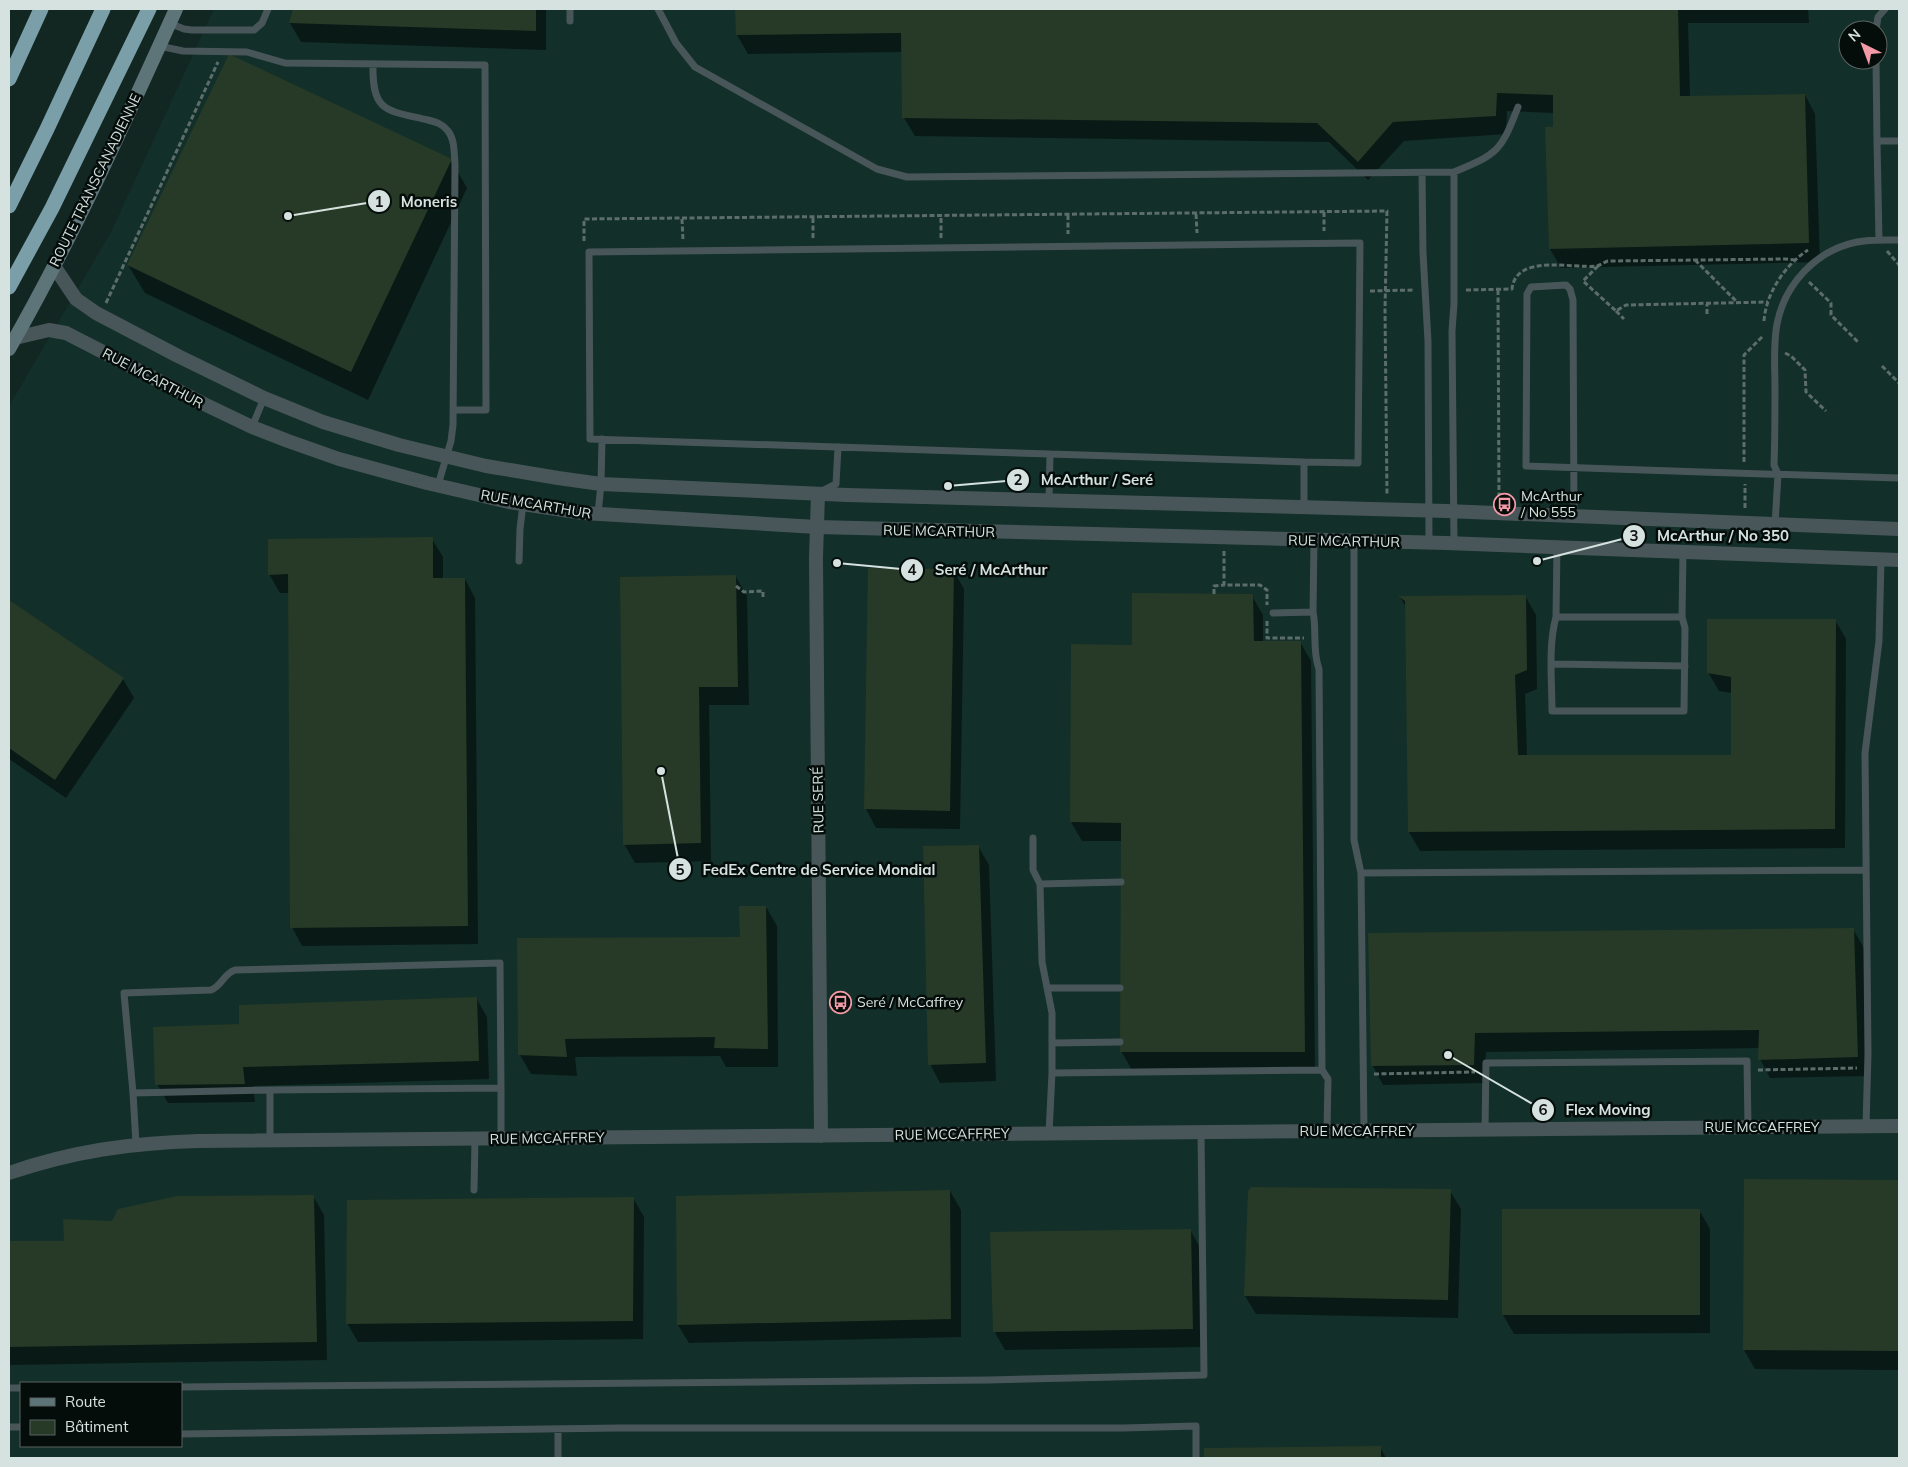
<svg xmlns="http://www.w3.org/2000/svg" width="1908" height="1467" viewBox="0 0 1908 1467" font-family="Mulish,sans-serif">
  <style>
    .built { fill: #122f29; fill-rule: evenodd }
    .shadow { fill: #0007 }
    .building { fill: #263a27 }
    .lines { fill: none; stroke-linecap: round; stroke-linejoin: round }
    .path { stroke: #5c6d6a; stroke-width: 3; stroke-dasharray: 5 2.5; stroke-linecap: butt }
    .service { stroke: #48565a; stroke-width: 7 }
    .minor { stroke: #48565a; stroke-width: 14 }
    .tertiary { stroke: #48565a; stroke-width: 14 }
    .secondary { stroke: #5d7479; stroke-width: 14 }
    .motorway { stroke: #7b9fa8; stroke-width: 15 }
    .labels { text-anchor: middle; dominant-baseline: central; stroke-width: 5; stroke-linejoin: round; paint-order: stroke }
    .street-label { font-size: 14px; fill: #d6e2df; stroke: #050d0b }
    .poi-label { font-size: 14px; fill: #d6e2df; stroke: #050d0b; text-anchor: start }
    .leader { fill: none; stroke: #d6e2df; stroke-width: 2 }
    .callout-dot { fill: #d6e2df; stroke: #050d0b; stroke-width: 2 }
    .mark-label { font-size: 15px; text-anchor: middle; font-weight: bold; fill: #111 }
    .callout-label { font-size: 15px; text-anchor: middle; font-weight: bold; fill: #d6e2df; stroke: #050d0b; stroke-width: 5; stroke-linejoin: round; paint-order: stroke }
  </style>
  <rect width="100%" height="100%" fill="#122622"/>
  <path class="built" d="M214,9H1899V1458H9V406L111,232ZM1848,30H1878V60H1848ZM21,1383H181V1446H21Z"/>
  <path class="shadow" d="M295,9H546V50L301,42L290,23Z
    M737,9H1808L1809,23H1688L1690,97L1805,95L1815,114L1820,262L1561,268L1550,249L1554,113L1507,111L1506,134L1404,141L1368,180L1329,142L915,136L904,118L903,52L748,54L737,35Z
    M451,160L467,188L368,400L145,293L128,265Z
    M432,539L443,557V579H465L475,598L478,944L302,946L292,927L289,593H280L269,574Z
    M870,569L953,570L964,589L960,829L876,828L866,809Z
    M736,577L747,596L749,705H709L711,861L635,863L624,844Z
    M1252,596L1263,615V642H1300L1311,661L1315,1071L1132,1070L1121,1051L1122,841H1082L1071,822L1072,646H1133Z
    M1525,596L1536,615L1537,689L1525,694L1527,756L1732,757V693L1719,691L1708,672L1835,620L1846,639L1845,848L1420,851L1409,832L1407,609L1400,597Z
    M9,602L123,679L134,698L66,798L9,759Z
    M978,846L989,865L996,1081L940,1083L930,1064Z
    M766,907L777,926L778,1067H726L720,1056L575,1057L577,1076L531,1074L520,1055L741,938Z
    M1853,929L1864,948L1868,1076L1770,1078L1760,1059V1048L1486,1052L1484,1083L1383,1085L1373,1066L1370,934Z
    M476,998L487,1017L489,1079L253,1086L255,1102L168,1103L157,1084L240,1026Z
    M1745,1180L1899,1181V1370L1755,1369L1744,1350Z
    M950,1191L961,1210V1337L689,1343L678,1325Z
    M1450,1191L1461,1209L1458,1318L1256,1314L1245,1296Z
    M313,1196L324,1215L327,1360L9,1365V1242H66L113,1222Z
    M633,1198L644,1217L643,1339L358,1342L347,1323Z
    M1699,1210L1710,1229V1333L1514,1334L1503,1315Z
    M1190,1230L1201,1249L1204,1347L1005,1350L994,1331Z
    M1380,1447L1386,1458H1205V1449Z"/>
  <path class="building" d="M293,9H536V31L289,23Z
    M735,9H1678L1680,96L1805,94L1809,243L1549,249L1545,127H1553V95L1497,93L1496,116L1393,122L1358,162L1317,123L902,118L901,33L736,35Z
    M229,54L452,159L351,372L127,265Z
    M433,537V578H465L468,926L290,928L288,574L268,575V539Z
    M868,568L954,569L950,811L864,809Z
    M736,575L738,687H699L701,843L623,845L620,577Z
    M1132,593L1253,594L1254,641H1301L1305,1052H1120L1121,823L1070,822L1071,644L1132,645Z
    M1526,595L1527,670L1515,675L1518,755H1731V677L1707,673V619H1836L1835,829L1408,832L1405,601L1398,596Z
    M9,600L124,678L55,780L9,748Z
    M979,845L986,1063L928,1065L923,846Z
    M739,906H766L768,1049L714,1048L715,1037L565,1039L567,1057L518,1055L517,938L740,937Z
    M1854,928L1858,1057L1758,1060L1759,1030L1475,1033L1474,1065L1371,1066L1368,933Z
    M477,997L479,1061L243,1067L245,1084L155,1085L153,1027L239,1024V1005Z
    M1744,1179L1899,1180V1351L1743,1350Z
    M1251,1187L1451,1189L1448,1300L1244,1296L1248,1191Z
    M950,1190L951,1319L677,1325L676,1196Z
    M314,1195L317,1342L9,1347V1241H64L63,1219L112,1221L118,1209L177,1196Z
    M634,1197L633,1321L346,1324L347,1200Z
    M1502,1209H1700V1315H1502Z
    M1191,1229L1193,1329L993,1332L990,1232Z
    M1381,1446V1458H1204V1448Z"/>
  <g class="lines">
    <path class="path" d="M1324,212V231
      M1196,214L1197,233
      M1068,215V234
      M813,218V239
      M682,219L683,240
      M941,238V216
      M584,241V219L1387,211L1385,310L1387,495
      M1887,251L1899,265
      M1695,260L1738,303
      M1598,266L1583,281L1616,311L1626,305L1768,302
      M1809,282L1831,303V315L1859,343
      M1466,290L1512,289C1516,253 1573,269 1597,266C1601,265 1604,262 1608,261L1786,259L1796,260L1797,262
      M1498,290L1499,499
      M1370,291L1413,290
      M106,303L218,62
      M1616,311L1624,319
      M1707,314V304
      M1764,321C1766,293 1785,265 1808,250
      M1785,353L1791,356L1805,370L1806,392L1826,411
      M1882,366L1899,383
      M1744,462V355L1763,336
      M1745,508V484
      M1224,551V585H1260L1267,590V605
      M736,586L744,592L763,591V599
      M1214,594V586L1224,585
      M1267,621V638H1304
      M1758,1070L1857,1068
      M1374,1074L1475,1072"/>
    <path class="service" d="M570,9V21
      M658,9L676,43L695,67L877,169L907,177L1454,172C1498,154 1501,151 1518,107
      M169,23L184,29L192,30H254L262,23L268,9
      M1876,30L1878,17L1885,9
      M159,46L183,51L247,52L285,63L485,65L486,410H453
      M1876,60L1877,141
      M373,64C372,113 386,110 428,120C436,122 443,124 448,131C455,140 454,154 455,164L453,425L451,441L438,485
      M1422,173L1423,253L1428,341L1429,542
      M1879,240L1877,141H1899
      M252,427L264,398
      M1050,454L590,439L589,252L1360,243L1358,463L1304,462
      M822,491L836,484L838,447
      M1049,501L1050,454L1304,462V508
      M598,514L601,484L602,439
      M1574,516L1573,300L1570,289L1566,285L1531,287L1527,294L1526,466C1650,471 1775,474 1899,478
      M1775,525L1778,474L1774,465C1775,439 1775,414 1775,388C1775,367 1773,345 1777,324C1785,283 1817,250 1857,242C1871,239 1885,240 1899,240
      M1354,541V840L1361,873L1364,1130
      M1454,543L1452,331L1454,304V172
      M1557,547L1556,617C1548,646 1552,681 1552,711H1684L1685,628L1682,617L1683,552
      M519,561L520,529L523,504
      M1313,612C1317,630 1312,651 1319,669L1322,1070L1328,1079L1327,1131
      M1273,613L1313,612L1314,540
      M1556,617H1682
      M1552,664L1685,666
      M1033,838V870L1040,884L1042,962L1052,1013V1073
      M1361,873L1865,870
      M1040,884L1121,882
      M1047,988H1120
      M1052,1043L1120,1042
      M270,1090V1141
      M133,1093L124,993L211,990C222,986 223,974 235,970L500,963L501,1088
      M1866,1126L1868,1054L1865,753L1879,641L1881,560
      M1485,1130L1486,1063L1747,1061L1748,1127
      M1049,1133L1052,1073L1322,1070
      M136,1144L133,1093L270,1090L501,1088V1139
      M474,1190L475,1139
      M181,1387L989,1380L1204,1375L1201,1132
      M9,1388H21
      M9,1427H21
      M181,1434L619,1428H1123L1196,1426V1458
      M558,1458V1429"/>
    <path class="minor" d="M818,494L816,558L821,1136
      M9,1173C73,1151 131,1143 198,1141L1899,1126"/>
    <path class="tertiary" d="M54,266L76,299L96,313L178,356L264,398L323,422L399,445L486,466L558,478L601,484L847,495L1446,511L1899,529
      M15,338L49,330L66,333L202,403L252,427L288,441L339,459L427,483L509,502L583,513L817,527L1446,543L1899,560"/>
    <path class="secondary" d="M9,349C72,239 124,124 176,9"/>
    <path class="motorway" d="M9,79L41,9
      M9,206L47,129L103,9
      M9,287L52,208L149,9"/>
  </g>
  <defs>
    <symbol id="bus-ring" viewBox="-11 -11 22 22"><circle r="9.5" fill="#050d0b" stroke="#f39aa7" stroke-width="1.5"/><path d="M-5-6H5V4H4V6H2V4H-2V6H-4V4H-5ZM-3.5-4V0h7V-4ZM-3.5 1.2v1.5H-2V1.2ZM2 1.2v1.5H3.5V1.2Z" fill="#f39aa7"/></symbol>
  </defs>
  <g fill-rule="evenodd">
    <use href="#bus-ring" x="1492" y="492" width="25" height="25"/>
    <use href="#bus-ring" x="828" y="990" width="25" height="25"/>
  </g>
  <g class="labels">
    <g class="street-label">
      <text transform="translate(95 180) rotate(-64)">ROUTE TRANSCANADIENNE</text>
      <text transform="translate(153 378) rotate(28)">RUE MCARTHUR</text>
      <text transform="translate(536 504) rotate(10)">RUE MCARTHUR</text>
      <text transform="translate(939 531) rotate(1)">RUE MCARTHUR</text>
      <text transform="translate(1344 541) rotate(1)">RUE MCARTHUR</text>
      <text transform="translate(818 800) rotate(-91)">RUE SERÉ</text>
      <text x="1762" y="1127">RUE MCCAFFREY</text>
      <text x="1357" y="1131">RUE MCCAFFREY</text>
      <text transform="translate(952 1134) rotate(-1)">RUE MCCAFFREY</text>
      <text transform="translate(547 1138) rotate(-1)">RUE MCCAFFREY</text>
    </g>
    <g class="poi-label">
      <text x="1521" y="496">McArthur<tspan x="1521" dy="16">/ No 555</tspan></text>
      <text x="857" y="1002">Seré / McCaffrey</text>
    </g>
  </g>
  <path class="leader" d="M288 216L379 201M948 486L1018 480M1537 561L1634 536M837 563L912 570M661 771L680 869M1448 1055L1543 1110"/>
  <g class="callout-dot">
    <circle cx="288" cy="216" r="5"/>
    <circle cx="948" cy="486" r="5"/>
    <circle cx="1537" cy="561" r="5"/>
    <circle cx="837" cy="563" r="5"/>
    <circle cx="661" cy="771" r="5"/>
    <circle cx="1448" cy="1055" r="5"/>
    <circle cx="379" cy="201" r="12"/>
    <circle cx="1018" cy="480" r="12"/>
    <circle cx="1634" cy="536" r="12"/>
    <circle cx="912" cy="570" r="12"/>
    <circle cx="680" cy="869" r="12"/>
    <circle cx="1543" cy="1110" r="12"/>
  </g>
  <g class="mark-label">
    <text x="379" y="207">1</text>
    <text x="1018" y="485">2</text>
    <text x="1634" y="541">3</text>
    <text x="912" y="575">4</text>
    <text x="680" y="875">5</text>
    <text x="1543" y="1115">6</text>
  </g>
  <g class="callout-label">
    <text x="429" y="207">Moneris</text>
    <text x="1097" y="485">McArthur / Seré</text>
    <text x="1723" y="541">McArthur / No 350</text>
    <text x="991" y="575">Seré / McArthur</text>
    <text x="819" y="875">FedEx Centre de Service Mondial</text>
    <text x="1608" y="1115">Flex Moving</text>
  </g>
  <rect width="1908" height="1467" fill="none" stroke="#d6e2df" stroke-width="20"/>
  <rect x="20" y="1382" width="162" height="65" fill="#050d0b" stroke="#596260"/>
  <rect x="30" y="1398" width="25" height="8" fill="#5d7479" stroke="#596260"/>
  <text x="65" y="1407" font-size="15" fill="#d6e2df">Route</text>
  <rect x="30" y="1420" width="25" height="15" fill="#263a27" stroke="#596260"/>
  <text x="65" y="1432" font-size="15" fill="#d6e2df">Bâtiment</text>
  <g transform="translate(1863 45) rotate(318)"><circle r="24" fill="#050d0b" stroke="#596260"/>
  <path d="M0-4L9 19L0 12L-9 19Z" fill="#f39aa7"/>
  <text y="-8" font-size="14" font-weight="bold" text-anchor="middle" fill="#d6e2df">N</text>
  </g>
</svg>
